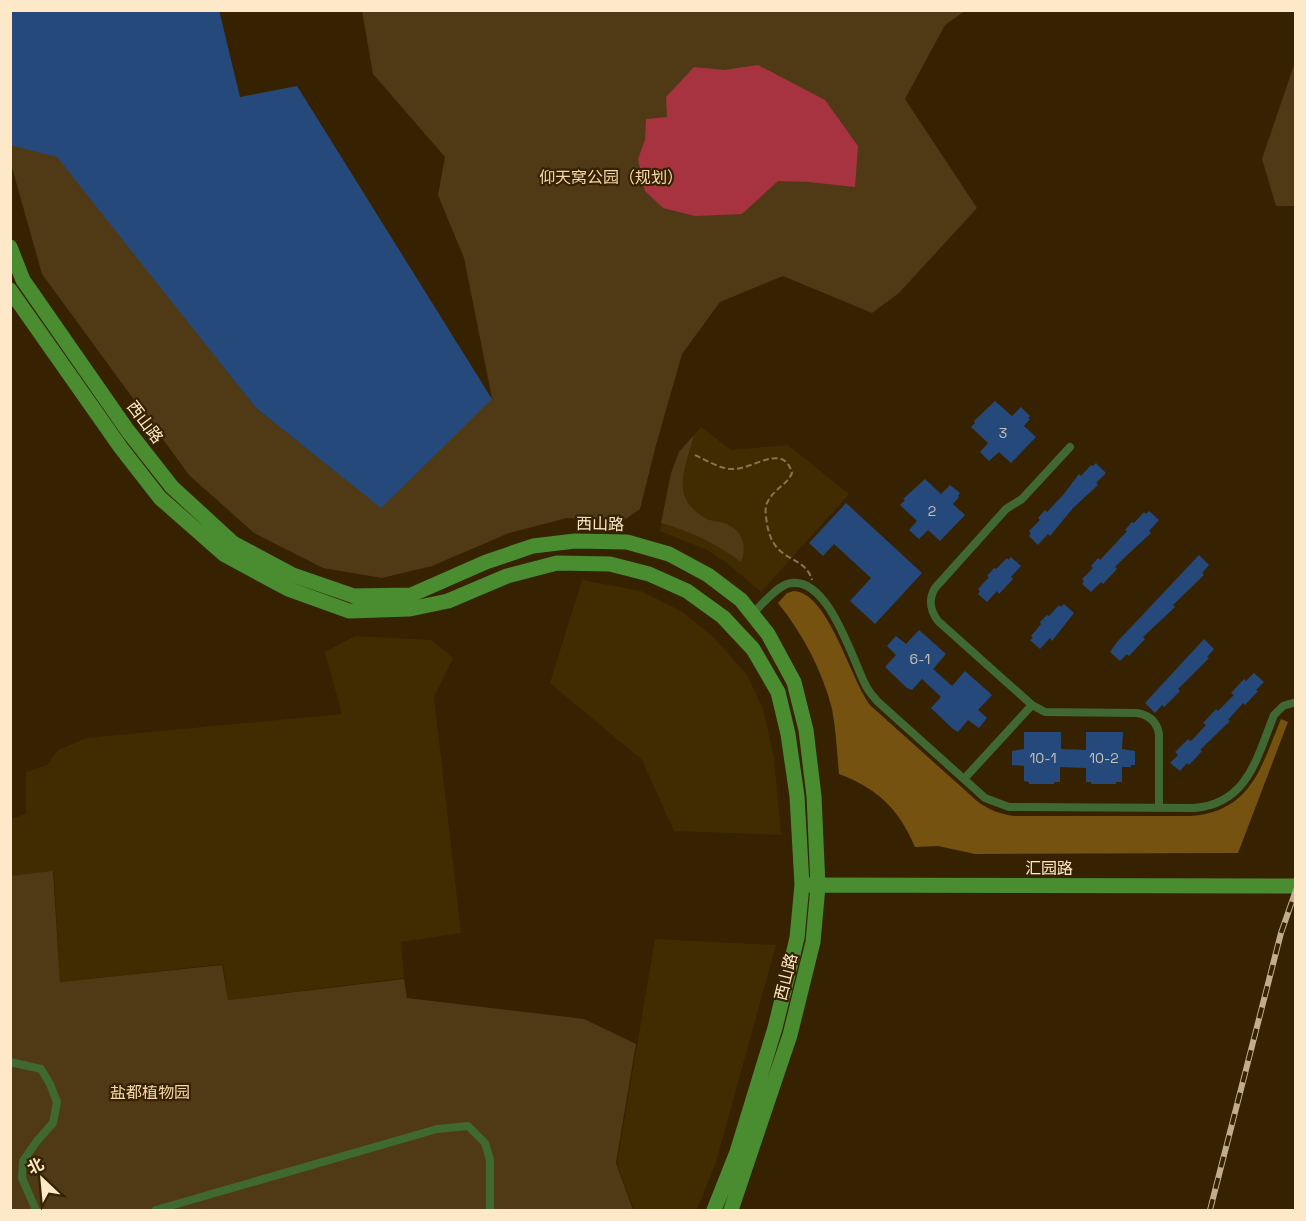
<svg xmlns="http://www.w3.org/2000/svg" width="1306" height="1221" viewBox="0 0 1306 1221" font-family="'Space Grotesk','Noto Sans SC',sans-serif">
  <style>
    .built { fill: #412b00 }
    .green { fill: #4f3a15 }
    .forest { fill: #755210 }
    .water { fill: #a73340 }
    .building { fill: #26497c }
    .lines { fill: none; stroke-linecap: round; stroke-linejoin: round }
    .path { stroke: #887352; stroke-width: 2; stroke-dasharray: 6 3; stroke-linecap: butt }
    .lane { stroke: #406831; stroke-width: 8 }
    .secondary { stroke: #4a8d31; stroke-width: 15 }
    .rail-casing { stroke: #c1ac8b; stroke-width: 6 }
    .rail { stroke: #362200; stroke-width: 4; stroke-dasharray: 11; stroke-linecap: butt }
    .labels { text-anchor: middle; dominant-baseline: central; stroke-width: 4.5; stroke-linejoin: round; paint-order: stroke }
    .number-label { font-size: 14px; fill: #c7c0b4 }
    .park-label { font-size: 16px; fill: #f7d7a7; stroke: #362200 }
    .street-label { font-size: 16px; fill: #fde8c7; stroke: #362200 }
  </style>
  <rect width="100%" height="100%" fill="#362200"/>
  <path class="built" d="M701,427L731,450L788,445L849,494L761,592L727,563L707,550L660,531L671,473L679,452Z
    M582,580L641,591L683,612L713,637L747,675L763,709L774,757L781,835L674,831L642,760L550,683Z
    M355,636L431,640L453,658L434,697L461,933L401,942L404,978L228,1000L223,964L60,982L54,872L11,877L10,819L26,814V772L47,765L58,750L87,738L342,714L325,652Z
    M655,939L776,945L716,1162L697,1210H634L617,1164Z"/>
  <path class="green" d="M362,11H965L945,25L905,99L977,208L899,293L872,313L783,276L720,302L682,354L656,445L640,509L623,521L567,518L509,533L432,566L382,578L323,568L254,533L189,475L42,274L11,164V144L57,153L256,408L381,507L492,398L464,258L438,195L445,157L373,74Z
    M1295,62V206H1276L1262,159Z
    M694,435C690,452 679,476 684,494C686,503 697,514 705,518C712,522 720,521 727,524C744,532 747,547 741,562C717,544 690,531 661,523L671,473L679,452Z
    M53,871L60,982L222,965L228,1000L404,979L407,998L584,1019L636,1044L616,1163L633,1210H11L10,876Z"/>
  <path class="forest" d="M794,591C829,593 850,680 871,706L977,801C989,810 1000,814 1014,816H1191C1252,811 1261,767 1281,719L1288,722L1238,853L975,854L938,846L915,847C898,808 878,789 839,774C837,752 836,730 832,709C822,670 803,634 778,603L787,593Z"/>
  <path class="water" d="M758,65L825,100L858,146L855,187L809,182L778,181L742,214L695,216L663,208L645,191L638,159L645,140L646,119L667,117L666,97L694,67L724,70Z"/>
  <path class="building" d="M10,10H219L240,97L297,86L492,399L381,508L256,408L57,157L10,145Z
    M995,401L1012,416L1021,407L1030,416L1028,418L1030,419L1024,426L1036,437L1011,463L999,452L989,461L980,452L988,443L971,427L975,423L974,421Z
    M1096,463L1106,473L1096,483L1098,485L1073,508L1050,536L1048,534L1038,545L1029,536L1031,534L1029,531L1040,520L1038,518L1045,510L1047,512L1063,495L1079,474L1081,476L1091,465L1093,466Z
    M925,479L941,494L950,485L960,493L958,496L959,497L953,504L965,515L940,541L928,530L919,539L909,530L917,521L900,505L905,500L903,499Z
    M846,503L922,573L875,624L850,601L871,578L834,544L823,556L809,543Z
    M1149,511L1159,520L1149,531L1151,533L1125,557L1115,567L1117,569L1103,584L1101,582L1091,592L1082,584L1084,581L1082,579L1093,568L1091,566L1098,558L1100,560L1116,543L1127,531L1125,530L1132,522L1134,523L1144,512L1146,514Z
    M1199,555L1209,565L1202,573L1204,575L1173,605L1175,607L1143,637L1145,639L1129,656L1127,654L1120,661L1110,652L1117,642Z
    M1011,557L1021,566L1011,577L1013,579L999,594L997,591L987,602L978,594L980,591L978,589L989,577L987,576L994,568L996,569L1007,558L1008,560Z
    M1064,604L1074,613L1052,641L1050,638L1040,649L1030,640L1033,638L1031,636L1041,624L1040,622L1047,615L1049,616L1059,605L1061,607Z
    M919,630L946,654L933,669L952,686L965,671L992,695L978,710L987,718L979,728L968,720L958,732L953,729L931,708L941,697L922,679L912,690L907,688L885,667L896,655L887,646L896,636L906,644Z
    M1204,639L1214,649L1207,657L1209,658L1178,689L1180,691L1164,707L1162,705L1155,713L1145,703Z
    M1254,673L1264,682L1256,690L1258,691L1245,705L1243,703L1228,720L1230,721L1200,750L1202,751L1189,765L1187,763L1180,771L1170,763L1178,755L1175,752L1188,739L1191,741L1206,725L1203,723L1216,709L1218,711L1234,695L1231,693L1244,679L1246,681Z
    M1024,732H1061V749L1086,750V732H1123L1122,749L1135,751V765H1131V767H1122V782H1116V784H1091V782H1086V768L1060,767V782H1054V784H1029V782L1024,781V766L1012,765V751L1024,749Z"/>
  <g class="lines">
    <path class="path" d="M695,455C706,460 718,468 731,469C752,471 783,441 792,473C787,485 774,489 768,501C764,508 766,516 767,524C774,565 804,553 812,580"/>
    <path class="lane" d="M1070,447L1022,499L1006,509L935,588C928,600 930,610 938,621L1032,705L1045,712L1137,713C1149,715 1157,722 1159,734V808
      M752,614C762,605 774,589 787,584C828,572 852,660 866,686C869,692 873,696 877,701L985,798L1009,807L1194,808C1248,804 1257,757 1274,715L1283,706L1296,702
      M964,779L1032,705
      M10,1062L41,1069L50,1084L57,1102L53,1123L37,1141L23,1161L22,1178L36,1210
      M156,1210L437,1129L468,1126L485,1143L490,1160V1210"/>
    <path class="secondary" d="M10,247L23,280L128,431L172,487L233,543L293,575L354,596L411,595L486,562L533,546L575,541L627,542L669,554L708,575L741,600L768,634L794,682L806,730L814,796L818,886L813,942L790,1035L731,1210
      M10,290L121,448L160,498L225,555L288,589L349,611L410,609L448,601L507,576L557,563L610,564L649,574L687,591L723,617L753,649L778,692L788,734L797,796L802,885L797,938L775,1028L737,1152L714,1210
      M810,885L1296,886"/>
    <defs>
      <path id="rail" d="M1210,1210L1281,933L1296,890"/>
    </defs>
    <use href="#rail" class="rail-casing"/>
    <use href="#rail" class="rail"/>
  </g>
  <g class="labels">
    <g class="number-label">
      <text x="1003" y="433">3</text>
      <text x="932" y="511">2</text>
      <text x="920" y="659">6-1</text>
      <text x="1043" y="758">10-1</text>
      <text x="1104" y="758">10-2</text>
    </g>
    <g class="park-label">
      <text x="611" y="177">仰天窝公园（规划）</text>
      <text x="150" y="1092">盐都植物园</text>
    </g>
    <g class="street-label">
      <text transform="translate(145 422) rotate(53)">西山路</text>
      <text transform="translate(600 524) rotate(1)">西山路</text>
      <text x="1049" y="868">汇园路</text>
      <text transform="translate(786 977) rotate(-76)">西山路</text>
    </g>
  </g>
  <rect width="1306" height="1221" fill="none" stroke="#fde8c7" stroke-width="24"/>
  <g transform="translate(42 1179) rotate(334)" stroke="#362200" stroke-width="4.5" paint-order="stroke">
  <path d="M0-4.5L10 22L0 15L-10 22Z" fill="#fde8c7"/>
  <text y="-9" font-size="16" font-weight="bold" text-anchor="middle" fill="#fde8c7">北</text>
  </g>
</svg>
